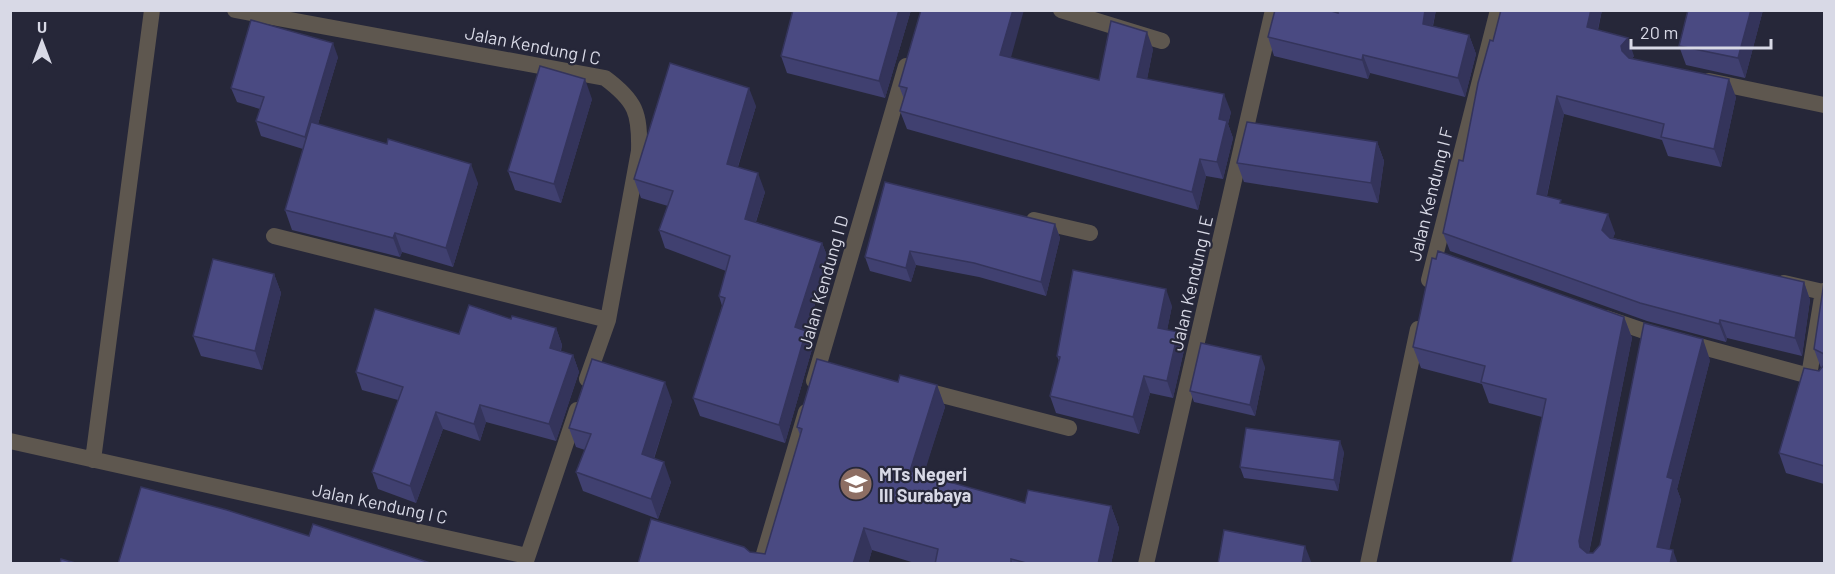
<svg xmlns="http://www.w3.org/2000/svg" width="1835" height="574" viewBox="0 0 1835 574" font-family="Barlow,sans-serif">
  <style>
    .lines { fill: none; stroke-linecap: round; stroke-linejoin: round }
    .minor { stroke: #5e574f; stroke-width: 16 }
    .wall { fill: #404070 }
    .shaded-wall { fill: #34345b }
    .building { fill: #4a4a82; stroke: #34345b; stroke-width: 1.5 }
    .labels { text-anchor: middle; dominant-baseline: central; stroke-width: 4.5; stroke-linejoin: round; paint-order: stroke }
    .street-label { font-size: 18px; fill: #d8d9e6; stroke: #262739 }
    .poi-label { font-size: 18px; font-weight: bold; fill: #d8d9e6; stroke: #262739; text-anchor: start }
  </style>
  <rect width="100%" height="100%" fill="#262739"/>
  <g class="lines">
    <path class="minor" d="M235,10L605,78C636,101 640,113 639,151L608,320L587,379
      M1061,10L1162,41
      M1709,81L1824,105
      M1034,220L1090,233
      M274,236L608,320
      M1429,280L1498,10
      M1784,283L1823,292
      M1606,318L1644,331L1824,380
      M1809,376L1823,291
      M814,381L906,66
      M919,389L1069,428
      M10,441L527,556
      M93,460L152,10
      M525,564L577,410
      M761,564L806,412
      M1146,564L1273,10
      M1368,564L1418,329"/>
  </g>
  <path class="wall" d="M911,10L885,98L787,73L781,56Z
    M1338,10H1436L1433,26L1469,35L1476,54L1465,97L1370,73L1368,79L1274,56L1268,37L1338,13Z
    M1501,10H1602L1598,30L1634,56L1632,58L1736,97L1721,167L1668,156L1662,140L1564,114L1547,196L1563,204L1615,233L1613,238L1804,282L1810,300L1802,356L1727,338L1726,342L1647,321L1450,251L1443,233L1463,161Z
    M1763,10L1745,78L1686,65L1679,46Z
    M1153,49L1147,79L1231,112L1228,124L1233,138L1223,179L1206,176L1198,210L907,129L900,111L904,99L899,86L1011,58L1099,80Z
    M338,57L318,124L478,183L453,267L402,252L400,257L292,230L285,210L303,149L261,136L256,121L260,109L237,102L231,88Z
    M592,99L561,203L515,190L508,171Z
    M756,106L738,167L765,192L756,222L822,243L829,261L806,332L812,349L785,443L700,416L693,398L722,306L719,296L726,271L665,248L659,230L668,206L641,198L634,179Z
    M1377,142L1384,161L1378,203L1244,182L1237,163Z
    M1055,224L1060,238L1046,296L979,277L916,265L911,282L870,271L865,257Z
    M274,274L281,293L262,370L201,356L193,336Z
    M1824,282V484L1786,473L1779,453L1819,371L1821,368L1814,349Z
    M1172,306L1167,330L1178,332L1184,350L1173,398L1150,393L1139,434L1056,413L1050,396L1059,361L1057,356Z
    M1624,317L1632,338L1589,553H1593L1600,545L1710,360L1677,489L1681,500L1669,549L1511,564L1542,417L1489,403L1482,384L1421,368L1413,347Z
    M511,319L556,328L562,345L561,351L573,355L579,372L556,441L486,422L480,441L443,429L416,503L378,489L372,472L398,400L362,390L356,372L459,334Z
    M1265,367L1255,416L1194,402L1190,391Z
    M898,382L937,385L945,407L923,475L1025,503L1111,506L1119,528L1111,564H918L872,550L868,564L765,554L800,435L797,427Z
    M672,401L654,459L671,482L658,519L583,491L576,472L585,450L576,447L569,428Z
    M1344,452L1338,491L1244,478L1240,467Z"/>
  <path class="shaded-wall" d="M899,10H911L885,98L879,81Z
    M1013,10H1024L1007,72L1000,55Z
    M1425,10H1436L1429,42L1423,24Z
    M1591,10H1602L1594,45L1587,27Z
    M1751,10H1763L1745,78L1738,58Z
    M1147,32L1153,49L1144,94L1137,77Z
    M1469,35L1476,54L1465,97L1458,78Z
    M1628,38L1634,56L1628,64L1622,51L1621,46Z
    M333,43L338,57L310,151L305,137Z
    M1363,55L1370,73L1368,79L1362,60Z
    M585,79L592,99L561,203L554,184Z
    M1729,79L1736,97L1721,167L1714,149Z
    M749,88L756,106L733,182L727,164Z
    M1224,94L1231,112L1228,124L1233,138L1223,179L1217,162L1219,119Z
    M1557,96L1564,114L1543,213L1537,194Z
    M1377,142L1384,161L1378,203L1371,183Z
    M1200,159L1206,176L1198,210L1192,192Z
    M471,164L478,183L453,267L446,248Z
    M758,173L765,192L751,237L745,219Z
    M1608,214L1615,233L1609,249L1602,230Z
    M1055,224L1060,238L1046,296L1041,282Z
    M395,233L402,252L400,257L393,238Z
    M822,243L829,261L806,332L812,349L785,443L779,425L795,327Z
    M910,251L916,265L911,282L906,268Z
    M274,274L281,293L262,370L255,351Z
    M1804,282L1810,300L1802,356L1795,338Z
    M1166,289L1172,306L1164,345L1158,328Z
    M1624,317L1632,338L1587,562L1580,547L1579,541Z
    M1720,320L1727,338L1726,342L1719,324Z
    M556,328L562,345L556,365L550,348Z
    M1178,332L1184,350L1173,398L1167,381Z
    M1703,339L1710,360L1677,489L1681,500L1666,564L1657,547L1667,477Z
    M573,355L579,372L556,441L549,424Z
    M1261,356L1265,367L1255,416L1250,405Z
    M1144,376L1150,393L1139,434L1133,417Z
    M665,382L672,401L649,473L642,454Z
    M937,385L945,407L918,493L910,471Z
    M480,405L486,422L480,441L474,424Z
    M436,412L443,429L416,503L410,486Z
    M1340,441L1344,452L1338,491L1334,480Z
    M664,462L671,482L658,519L651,499Z
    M1111,506L1119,528L1111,564H1098Z
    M864,528L872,550L868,564H853Z
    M1305,546L1312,564H1302Z
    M1673,550L1678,564H1670Z"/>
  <path class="building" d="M793,10H899L879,81L781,56Z
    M921,10H1013L1000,55L1099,80L1111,21L1147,32L1137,77L1224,94L1219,119L1227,121L1217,162L1200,159L1192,192L900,111L907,88L899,86Z
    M1275,10H1328L1338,13V10H1425L1423,24L1469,35L1458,78L1363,55L1362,60L1268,37Z
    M1501,10H1591L1587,27L1628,38L1621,46L1622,51L1629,58L1729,79L1714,149L1661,137L1664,124L1557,96L1537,194L1561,200L1560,203L1608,214L1602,230L1610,238L1804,282L1795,338L1720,320L1719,324L1640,303L1443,233L1459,160L1463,161L1478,83L1490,40L1493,41Z
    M1688,10H1751L1738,58L1679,46Z
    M251,20L333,43L305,137L256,121L264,97L231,88Z
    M670,63L749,88L727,164L758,173L745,219L822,243L795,327L806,331L779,425L693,398L725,298L719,296L730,256L659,230L673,191L634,179Z
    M540,66L585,79L554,184L508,171Z
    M311,122L387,144L388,139L471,164L446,248L395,233L393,238L285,210Z
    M1247,122L1377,142L1371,183L1237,163Z
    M885,182L1055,224L1041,282L974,263L910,251L906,268L865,257Z
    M1438,251L1624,317L1579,541L1580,547L1587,553H1593L1600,545L1644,323L1703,339L1667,477L1673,479L1657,547L1673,550L1670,564H1511L1546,399L1481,382L1485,366L1413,347L1432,258L1436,259Z
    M213,259L274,274L255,351L193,336Z
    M1073,270L1166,289L1158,328L1178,332L1167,381L1144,376L1133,417L1050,396L1060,357L1057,356Z
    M1824,282V354L1814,349Z
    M469,305L511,319L512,316L556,328L550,348L573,355L549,424L480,405L474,424L436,412L410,486L372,472L403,387L356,372L375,309L459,334Z
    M1201,343L1261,356L1250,405L1190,391Z
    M592,359L665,382L642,454L664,462L651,499L576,472L591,434L569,428Z
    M817,359L898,382L900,375L937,385L910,471L1025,503L1028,490L1111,506L1098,564H1030L1011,559V564H935L938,549L864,528L853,564H638L651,519L744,547L750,552L765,554L802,429L797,427Z
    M1824,365V466L1779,453L1804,368L1819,371Z
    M1246,428L1340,441L1334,480L1240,467Z
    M141,487L227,510L309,536L313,524L433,564H118Z
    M1224,530L1305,546L1302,564H1218Z
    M61,559L79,564H60Z"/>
  <defs>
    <symbol id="school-disc" viewBox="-11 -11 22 22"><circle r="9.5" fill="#8d6e63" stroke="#262739"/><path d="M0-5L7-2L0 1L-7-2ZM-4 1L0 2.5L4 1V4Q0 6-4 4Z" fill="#fff"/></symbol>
  </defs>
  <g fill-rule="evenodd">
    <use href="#school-disc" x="837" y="465" width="38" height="38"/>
  </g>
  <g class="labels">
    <g class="street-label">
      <text transform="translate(533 45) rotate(11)">Jalan Kendung I C</text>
      <text transform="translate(1430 194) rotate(-76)">Jalan Kendung I F</text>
      <text transform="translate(823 282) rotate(-74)">Jalan Kendung I D</text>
      <text transform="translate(1191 283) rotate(-77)">Jalan Kendung I E</text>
      <text transform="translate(380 503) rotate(12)">Jalan Kendung I C</text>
    </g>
    <g class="poi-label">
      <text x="879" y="474">MTs Negeri<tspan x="879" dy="21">III Surabaya</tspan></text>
    </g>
  </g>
  <rect width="1835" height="574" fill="none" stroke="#d8d9e6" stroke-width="24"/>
  <g transform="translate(42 42)" stroke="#262739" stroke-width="4.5" paint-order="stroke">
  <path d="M0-4.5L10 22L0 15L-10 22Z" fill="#d8d9e6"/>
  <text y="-9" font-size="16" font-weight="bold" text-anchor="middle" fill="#d8d9e6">U</text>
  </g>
  <path d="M1631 39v9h140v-9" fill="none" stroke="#d8d9e6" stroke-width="3"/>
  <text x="1640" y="39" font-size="18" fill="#d8d9e6" stroke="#262739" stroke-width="4.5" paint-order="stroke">20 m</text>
</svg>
